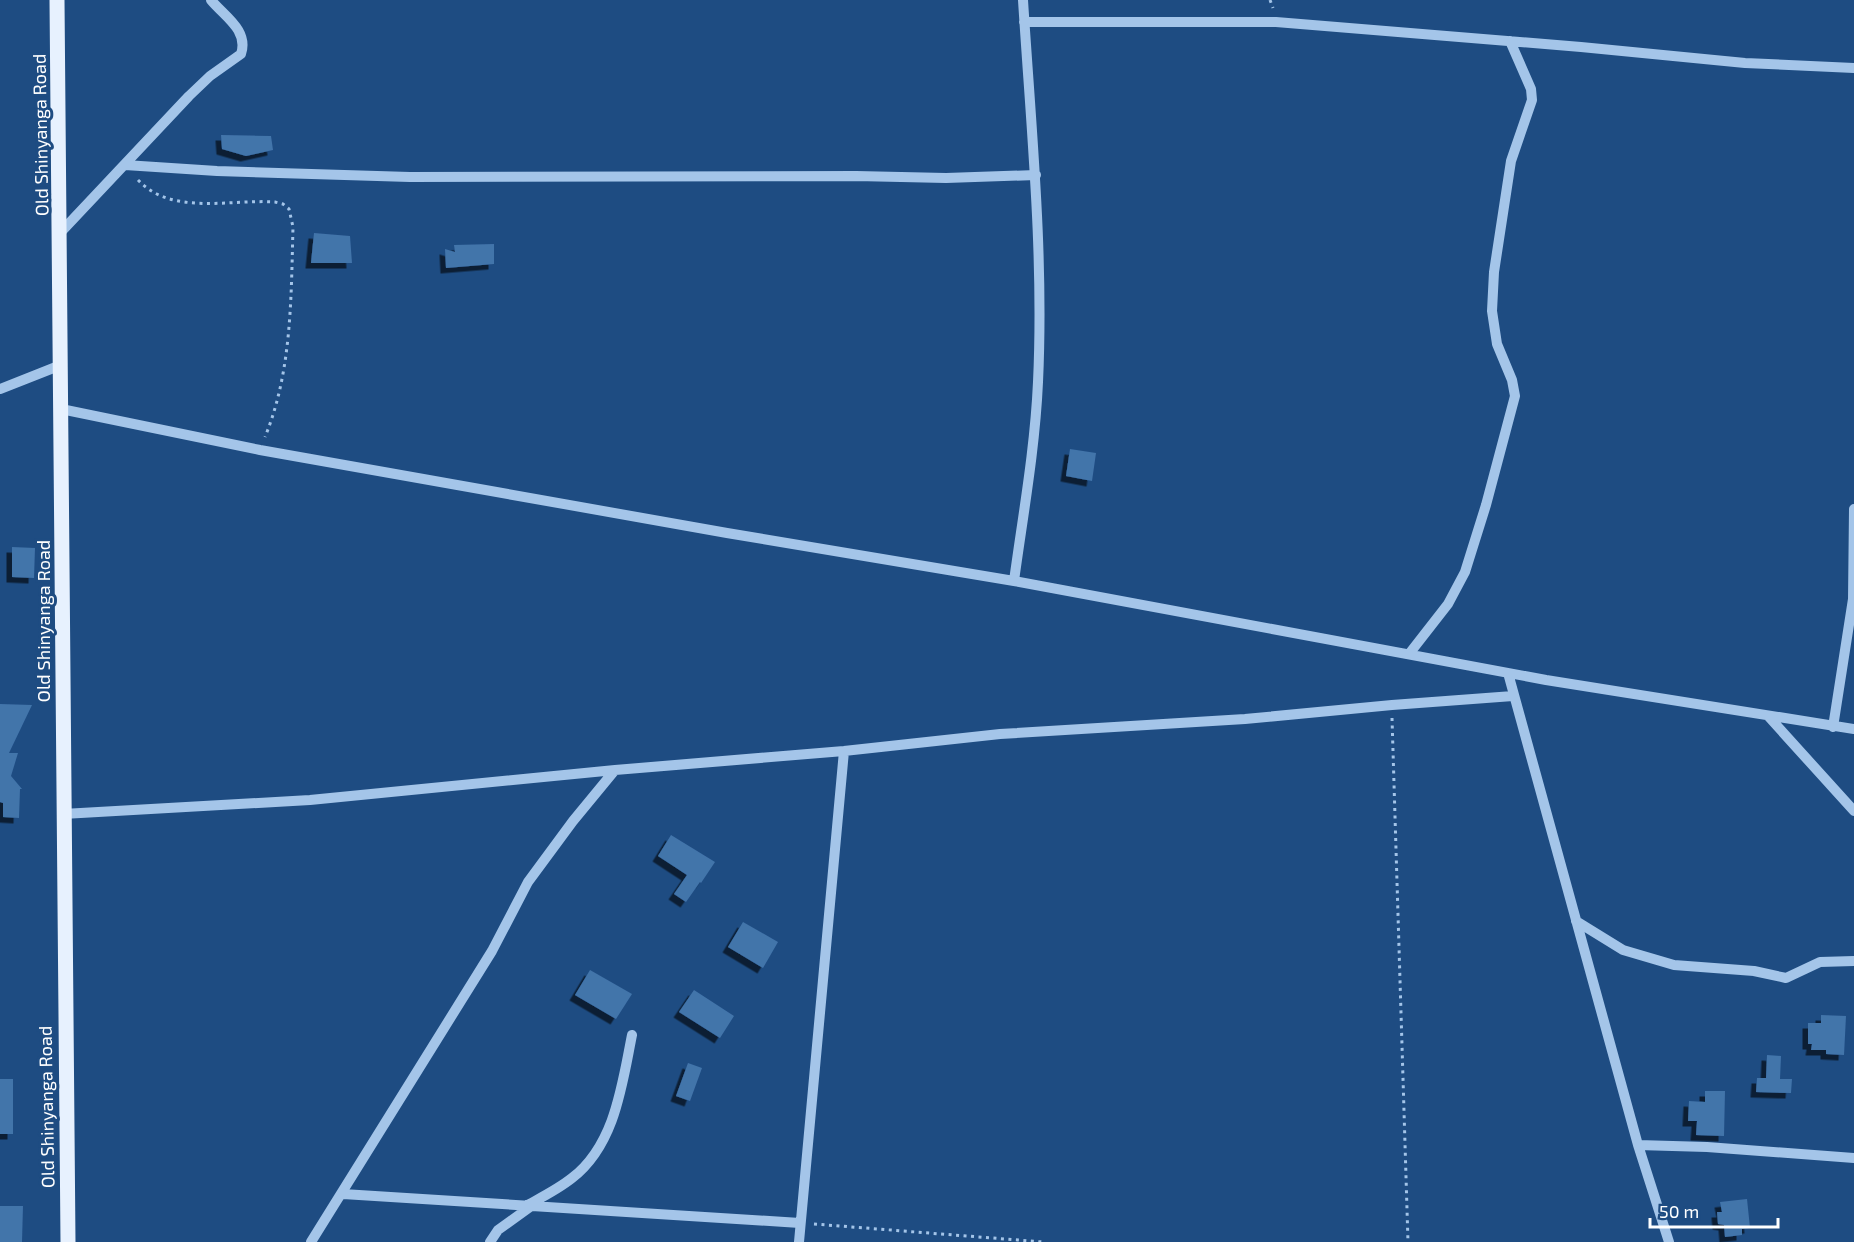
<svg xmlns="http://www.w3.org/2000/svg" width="1854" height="1242" viewBox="0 0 1854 1242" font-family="'Exo 2',sans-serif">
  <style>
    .building { fill: #4274aa; filter: url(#shadow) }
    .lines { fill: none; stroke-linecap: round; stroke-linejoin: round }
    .path { stroke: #a4c5e9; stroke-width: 3; stroke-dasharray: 3 4.5; stroke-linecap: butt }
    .minor { stroke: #a4c5e9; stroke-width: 10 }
    .major { stroke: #e7f1fe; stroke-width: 15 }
    .labels { text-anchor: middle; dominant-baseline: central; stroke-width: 6; stroke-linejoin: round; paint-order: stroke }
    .street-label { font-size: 18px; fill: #fff; stroke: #1e4c82 }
  </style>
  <defs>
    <filter id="shadow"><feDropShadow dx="-5.5" dy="5.5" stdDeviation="0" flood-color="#0009"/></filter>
  </defs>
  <rect width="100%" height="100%" fill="#1e4c82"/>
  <path class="building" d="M221,135L271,136L273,150L246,156L222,149Z
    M314,233L350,236L352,263H311Z
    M494,244V264L446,268L445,249L455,252L454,245Z
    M1070,449L1096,453L1092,481L1066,476Z
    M12,547L35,548L34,578L12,577Z
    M0,704L32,705L9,753H18L11,776L22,789H20L19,818L3,817V803L0,802Z
    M671,835L715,862L701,883L700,882L686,902L674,894L687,875L658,856Z
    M743,922L778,942L763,968L728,947Z
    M590,970L632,994L616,1019L575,995Z
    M694,990L734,1016L720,1038L679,1012Z
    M1821,1015L1846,1016L1844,1055L1826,1054V1050H1811L1812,1044H1808V1023H1821Z
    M1767,1055L1781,1056L1780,1079H1792L1791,1093L1756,1092L1757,1078H1766Z
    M688,1063L702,1068L690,1101L676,1096Z
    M0,1079H13V1134H0Z
    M1705,1091H1725L1724,1136L1696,1135L1697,1121H1688L1689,1101L1705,1102Z
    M1747,1199L1750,1228L1742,1229V1235L1725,1237L1724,1225L1718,1224L1717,1212H1722L1720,1202Z
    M0,1206H23L22,1242H0Z"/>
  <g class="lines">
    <path class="path" d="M1270,0L1273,8
      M138,180C172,216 230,199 275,202L283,204L289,209L293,227C291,298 292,371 265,437
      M1392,718L1408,1242
      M814,1224L1043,1242"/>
    <path class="minor" d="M1024,22H1276L1581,47L1745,63L1854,68
      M125,165L217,171L410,177L856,176L946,178L1036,175
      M60,233L189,96L210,76L241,54C249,30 224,16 211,0
      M0,389L61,365
      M61,409L260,450L727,533L1014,581L1546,680L1854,729
      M1014,581C1023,515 1035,449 1038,382C1044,254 1031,127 1023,0
      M1409,654L1448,604L1465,572L1486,505L1515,396L1512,380L1497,344L1492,311L1494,272L1511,161L1532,100L1531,89L1510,41
      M1508,673L1638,1145L1669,1242
      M1769,717L1854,811
      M1833,727L1853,599L1854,509
      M63,814L310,800L615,770L844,751L1000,734L1245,719L1392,705L1513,696
      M1576,921L1623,950L1674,965L1754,971L1786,978L1820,962L1854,961
      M1638,1145L1707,1147L1854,1158
      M343,1194L800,1223
      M524,1207C540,1198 557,1190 572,1178C615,1145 622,1085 632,1035
      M311,1242L492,951L528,882L573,821L615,770
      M490,1242L498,1230L530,1207
      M799,1242L844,751"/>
    <path class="major" d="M57,0L68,1242"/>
  </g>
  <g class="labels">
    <g class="street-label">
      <text transform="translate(40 135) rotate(-91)">Old Shinyanga Road</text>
      <text transform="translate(43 621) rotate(-90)">Old Shinyanga Road</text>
      <text transform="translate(46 1107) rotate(-91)">Old Shinyanga Road</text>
    </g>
  </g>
  <path d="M1650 1218v9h128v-9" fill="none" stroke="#ffffff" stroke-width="3"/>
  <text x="1659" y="1218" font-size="18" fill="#ffffff" stroke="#1e4c82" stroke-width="4.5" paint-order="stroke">50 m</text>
</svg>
